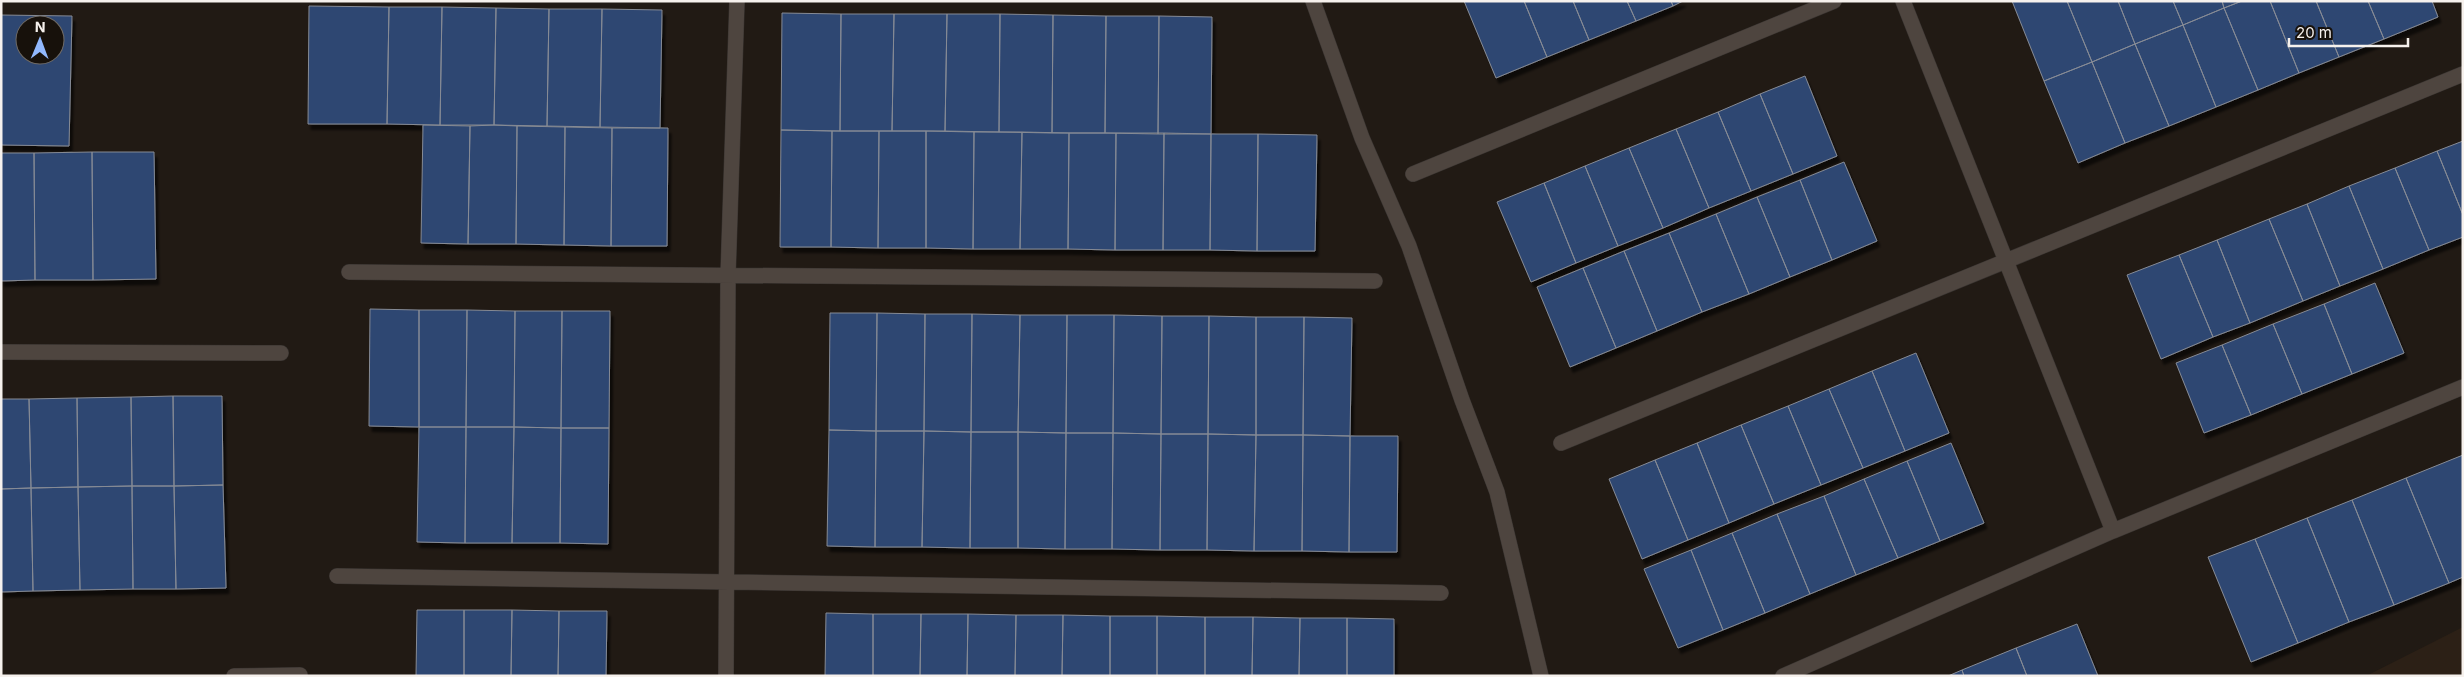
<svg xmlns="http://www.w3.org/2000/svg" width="2464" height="677" viewBox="0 0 2464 677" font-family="Inter,sans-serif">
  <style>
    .built { fill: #2c2016 }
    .building { fill: #2d4672; stroke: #868b95; fill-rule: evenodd; filter: url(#shadow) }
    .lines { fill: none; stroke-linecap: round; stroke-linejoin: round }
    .street-casing { stroke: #393431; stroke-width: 16 }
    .street { stroke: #4e453f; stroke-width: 15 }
  </style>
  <defs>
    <filter id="shadow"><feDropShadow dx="3" dy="5.5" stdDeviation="1" flood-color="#0009"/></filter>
  </defs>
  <rect width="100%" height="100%" fill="#211a14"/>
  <path class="built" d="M2463,627V676H2366Z"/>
  <path class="building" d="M1464,1H1524L1547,57L1496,78Z
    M1524,1H1573L1589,40L1547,57Z
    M1573,1H1627L1636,21L1589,40Z
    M1627,1H1671L1673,6L1636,21Z
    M1671,1H1683L1673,6Z
    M2012,1H2067L2092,62L2044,81Z
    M2067,1H2118L2135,44L2092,62Z
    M2118,1H2173L2183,25L2135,44Z
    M2173,1H2222L2224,8L2183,25Z
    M2222,1H2242L2224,8Z
    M2242,1H2270L2299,73L2258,90L2224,8Z
    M2270,1H2316L2339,57L2299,73Z
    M2316,1H2368L2384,39L2339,57Z
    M2368,1H2432L2438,17L2384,39Z
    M309,6L389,7L387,124H308Z
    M389,7H442L440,125L387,124Z
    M442,7L496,8L494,125H440Z
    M496,8L549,9L547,126L494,125Z
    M2224,8L2258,90L2216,107L2183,25Z
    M549,9H602L600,127L547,126Z
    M602,9L662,10L660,128L600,127Z
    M782,13L841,14L840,131L781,130Z
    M841,14H894L892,131H840Z
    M894,14H947L945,131H892Z
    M947,14H1000L999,132L945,131Z
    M1000,14L1053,15L1052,133L999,132Z
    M1,15L72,16L69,146L1,145ZM25,25H55V55H25Z
    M1053,15L1106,16L1105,133H1052Z
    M1106,16H1159L1158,134L1105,133Z
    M1159,16L1212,17L1211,134H1158Z
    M2183,25L2216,107L2169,126L2135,44Z
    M2135,44L2169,126L2125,143L2092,62Z
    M2092,62L2125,143L2078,163L2044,81Z
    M1805,76L1837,156L1793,174L1760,94Z
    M1760,94L1793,174L1751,191L1718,112Z
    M1718,112L1751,191L1709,208L1676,129Z
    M423,125L470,126L468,244L421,243Z
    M494,125L517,126L516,244H468L470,126Z
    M517,126L565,127L564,245L516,244Z
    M565,127L612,128L611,246L564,245Z
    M612,128H668L667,246H611Z
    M1676,129L1709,208L1663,228L1629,148Z
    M781,130L832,131L831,247H780Z
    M832,131H879L878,248L831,247Z
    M879,131H926V248H878Z
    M926,131L974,132L973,249L926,248Z
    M974,132H1022L1020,249H973Z
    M1022,132L1069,133L1068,249H1020Z
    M1069,133H1116L1115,250L1068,249Z
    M1116,133H1164L1163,250H1115Z
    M1164,133L1211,134L1210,250H1163Z
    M1211,134H1258L1257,251L1210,250Z
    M1258,134L1317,135L1315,251H1257Z
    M2463,141V215L2437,151Z
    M1629,148L1663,228L1618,246L1585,166Z
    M2437,151L2463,215V237L2429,250L2395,168Z
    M92,152H154L156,279L93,280Z
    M92,152L93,280H35L34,153Z
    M1,153H34L35,280L1,281Z
    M1844,162L1877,241L1832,260L1800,180Z
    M1585,166L1618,246L1576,263L1544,183Z
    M2395,168L2429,250L2383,269L2349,186Z
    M1800,180L1832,260L1790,277L1757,197Z
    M1544,183L1576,263L1531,282L1497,202Z
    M2349,186L2383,269L2340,286L2307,204Z
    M1757,197L1790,277L1749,294L1716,214Z
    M2307,204L2340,286L2303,301L2269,219Z
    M1716,214L1749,294L1702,312L1669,233Z
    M2269,219L2303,301L2250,323L2217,240Z
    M1669,233L1702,312L1657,331L1624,251Z
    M2217,240L2250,323L2213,337L2179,255Z
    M1624,251L1657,331L1616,348L1583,268Z
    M2179,255L2213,337L2161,359L2127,275Z
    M1583,268L1616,348L1570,367L1537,287Z
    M2375,283L2404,353L2352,374L2324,304Z
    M2324,304L2352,374L2302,394L2273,324Z
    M370,309L419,310V427L369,426Z
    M419,310H467L466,427H419Z
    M467,310L515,311L514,427H466Z
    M515,311H562L561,428L514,427Z
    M562,311H610L609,428H561Z
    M830,313H877L876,431L829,430Z
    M877,313L925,314L924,431H876Z
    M925,314H972L971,432L924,431Z
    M972,314L1020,315L1018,432H971Z
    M1020,315H1067L1066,433L1018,432Z
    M1067,315H1114L1113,433H1066Z
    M1114,315L1162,316L1161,434L1113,433Z
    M1162,316H1209L1208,434H1161Z
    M1209,316L1256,317V435L1208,434Z
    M1256,317H1304L1303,435H1256Z
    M1304,317L1352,318L1350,436L1303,435Z
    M2273,324L2302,394L2251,415L2222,345Z
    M2222,345L2251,415L2204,433L2176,363Z
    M1916,353L1949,433L1905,451L1872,371Z
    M1872,371L1905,451L1863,468L1829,389Z
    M1829,389L1863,468L1821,485L1788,406Z
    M173,396H222L223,485L174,486Z
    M173,396L174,486H132L131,397Z
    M131,397L132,486L78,487L77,398Z
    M77,398L78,487L31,488L29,399Z
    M1,399H29L31,488L1,489Z
    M1788,406L1821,485L1774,504L1741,425Z
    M1741,425L1774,504L1729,523L1697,443Z
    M419,427H466L465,543L417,542Z
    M466,427H514L512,543H465Z
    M514,427L561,428L560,543H512Z
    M561,428H609L608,544L560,543Z
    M829,430L876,431L875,547L827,546Z
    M876,431H924L922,547H875Z
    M924,431L971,432L970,548L922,547Z
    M971,432H1018V548H970Z
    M1018,432L1066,433L1065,549L1018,548Z
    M1066,433H1113L1112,549H1065Z
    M1113,433L1161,434L1160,550L1112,549Z
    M1161,434H1208L1207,550H1160Z
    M1208,434L1256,435L1254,551L1207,550Z
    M1256,435H1303L1302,551H1254Z
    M1303,435L1350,436L1349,552L1302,551Z
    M1350,436H1398L1397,552H1349Z
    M1697,443L1729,523L1688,540L1655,460Z
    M1951,443L1984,523L1940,541L1907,461Z
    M2463,455V577L2449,583L2406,478Z
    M1655,460L1688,540L1642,559L1609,479Z
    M1907,461L1940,541L1898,558L1864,479Z
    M2406,478L2449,583L2394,605L2352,500Z
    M1864,479L1898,558L1856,575L1824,496Z
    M223,485L226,588L176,589L174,486Z
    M132,486L133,589L80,590L78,487Z
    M132,486H174L176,589H133Z
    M78,487L80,590L33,591L31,488Z
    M31,488L33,591L1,592V489Z
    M1824,496L1856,575L1810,594L1777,514Z
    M2352,500L2394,605L2349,622L2307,518Z
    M1777,514L1810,594L1765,613L1732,533Z
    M2307,518L2349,622L2298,643L2255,539Z
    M1732,533L1765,613L1723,630L1691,550Z
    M2255,539L2298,643L2251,662L2208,557Z
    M1691,550L1723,630L1678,648L1644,569Z
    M417,610H464V676H416Z
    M464,610H512L511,676H464Z
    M512,610L559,611L558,676H511Z
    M559,611H607L606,676H558Z
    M826,613L873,614V676H825Z
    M873,614H921L920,676H873Z
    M921,614H968L967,676H920Z
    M968,614L1016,615L1015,676H967Z
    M1016,615H1063L1062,676H1015Z
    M1063,615L1110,616V676H1062Z
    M1110,616H1157V676H1110Z
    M1157,616L1205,617V676H1157Z
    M1205,617H1253L1252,676H1205Z
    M1253,617L1300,618L1299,676H1252Z
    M1300,618H1347V676H1299Z
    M1347,618L1394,619V676H1347Z
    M2077,624L2098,676H2027L2016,648Z
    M2016,648L2027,676H1964L1962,670Z
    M1962,670L1964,676H1948Z"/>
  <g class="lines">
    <defs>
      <path id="street" d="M1313,1L1362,138L1409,246L1462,400L1497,492L1541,676
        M1903,1L2113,531
        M1413,174L1834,1
        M349,272L1375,281
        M1,352L281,353
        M1561,443L2463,74
        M337,576L1441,593
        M234,676L300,675
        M726,676L728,276L737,1
        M1783,676L2113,531L2463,387"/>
    </defs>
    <use href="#street" class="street-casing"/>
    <use href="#street" class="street"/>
  </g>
  <rect width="2464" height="677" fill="none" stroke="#f6f1ed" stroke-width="5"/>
  <g transform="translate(40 40) rotate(1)"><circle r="24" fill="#17110b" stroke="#706b65"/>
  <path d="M0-4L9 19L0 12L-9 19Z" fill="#91b8fd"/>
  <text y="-8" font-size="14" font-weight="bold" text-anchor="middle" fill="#f6f1ed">N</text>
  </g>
  <path d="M2289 38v8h119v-8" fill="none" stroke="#f6f1ed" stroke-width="2.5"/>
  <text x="2296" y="38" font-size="15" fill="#f6f1ed" stroke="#17110b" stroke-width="4" paint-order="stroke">20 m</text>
</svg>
